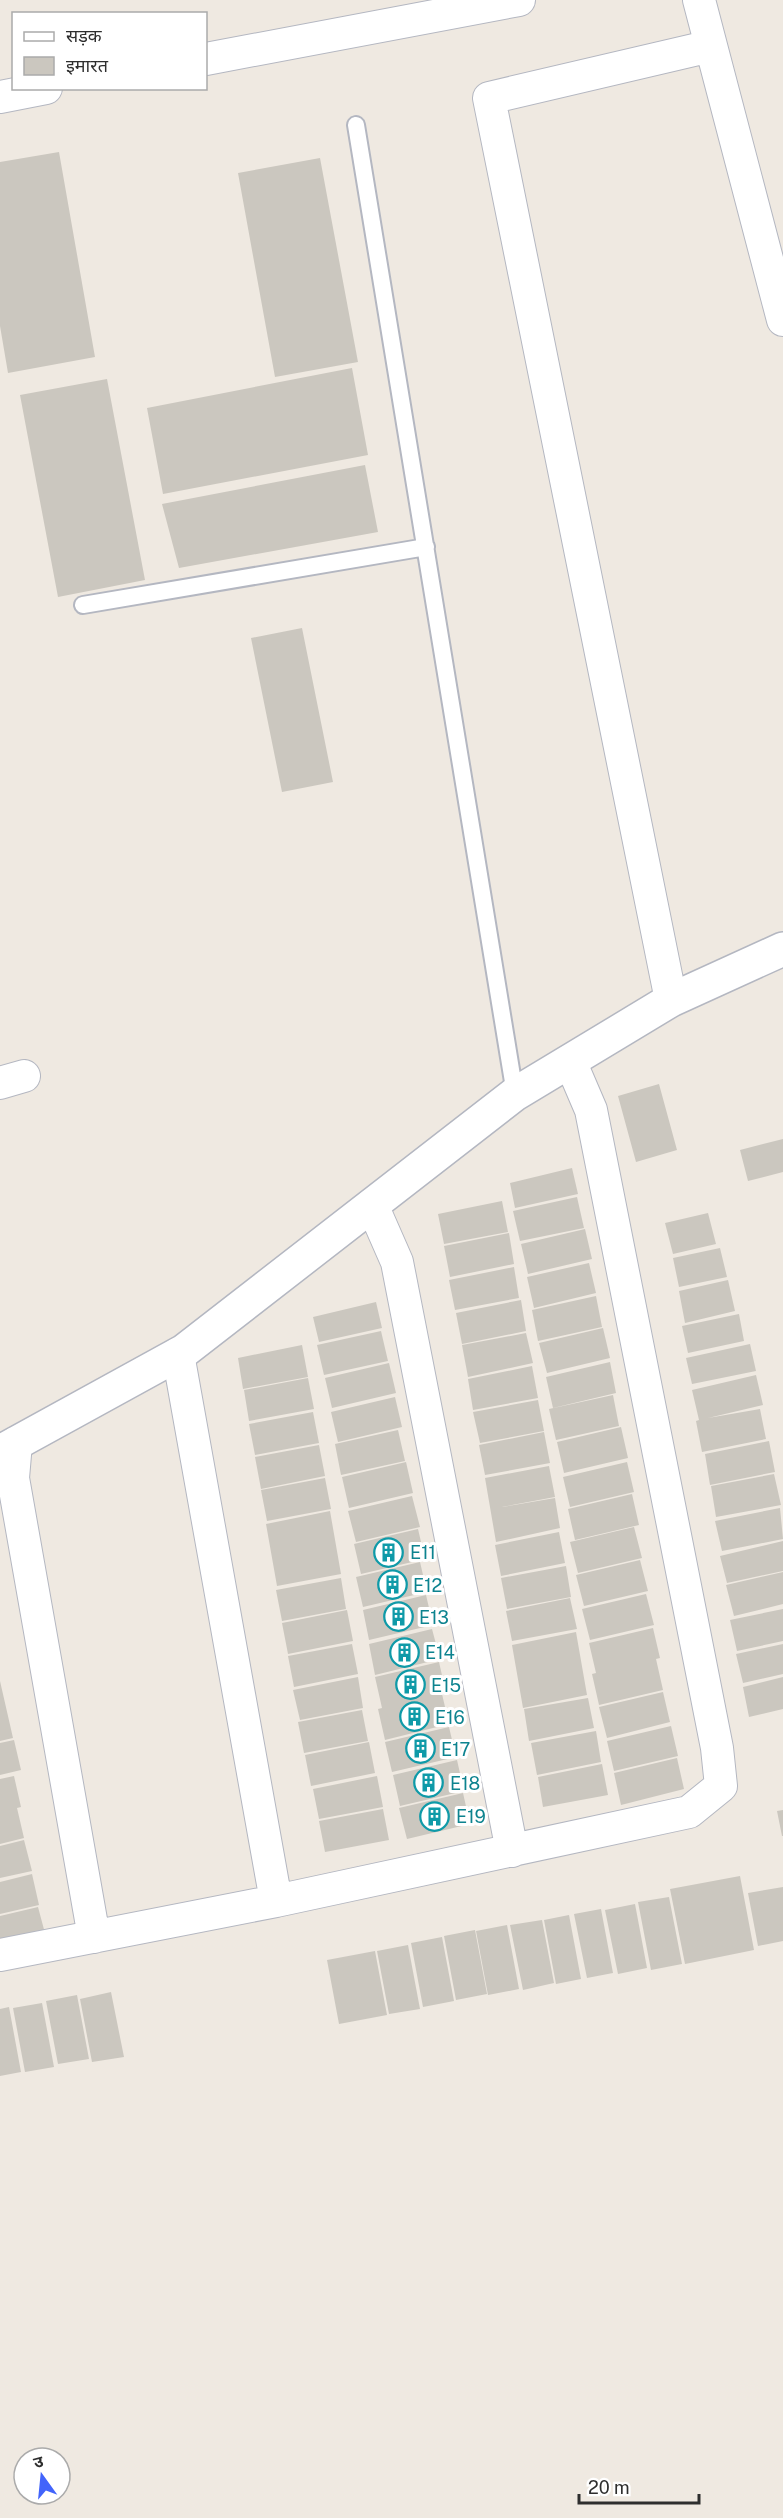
<svg xmlns="http://www.w3.org/2000/svg" width="783" height="2518" viewBox="0 0 783 2518" font-family="'Public Sans','Noto Sans Devanagari',sans-serif">
  <style>
    .building { fill: #cbc7bf }
    .lines { fill: none; stroke-linecap: round; stroke-linejoin: round }
    .service-casing { stroke: #b4b7c1; stroke-width: 20 }
    .minor-casing { stroke: #b4b7c1; stroke-width: 34 }
    .tertiary-casing { stroke: #b4b7c1; stroke-width: 36 }
    .service { stroke: #fff; stroke-width: 16 }
    .minor { stroke: #fff; stroke-width: 32 }
    .tertiary { stroke: #fff; stroke-width: 33 }
    .labels { text-anchor: middle; dominant-baseline: central; stroke-width: 6; stroke-linejoin: round; paint-order: stroke }
    .culture-label { font-size: 18px; fill: #0d838f; stroke: #fff; text-anchor: start }
  </style>
  <rect width="100%" height="100%" fill="#efe9e1"/>
  <path class="building" d="M59,152L95,357L8,373L0,326V162Z
    M320,158L358,362L275,377L238,173Z
    M352,368L368,455L163,494L147,408Z
    M107,379L145,580L58,597L20,395Z
    M365,465L378,532L179,568L162,504Z
    M302,628L333,782L282,792L251,638Z
    M659,1084L677,1150L636,1162L618,1096Z
    M783,1139V1172L748,1181L740,1150Z
    M572,1168L578,1194L515,1208L510,1183Z
    M577,1197L584,1228L520,1241L513,1211Z
    M502,1201L508,1232L444,1244L438,1214Z
    M708,1213L716,1244L673,1254L665,1223Z
    M585,1229L592,1259L528,1274L521,1244Z
    M509,1233L514,1264L450,1277L444,1246Z
    M720,1248L727,1277L679,1287L673,1258Z
    M589,1263L596,1293L534,1308L527,1277Z
    M514,1267L519,1298L455,1310L449,1280Z
    M728,1280L735,1311L685,1323L679,1291Z
    M596,1296L602,1327L538,1341L532,1310Z
    M521,1300L526,1331L462,1344L456,1313Z
    M376,1302L382,1328L319,1342L313,1317Z
    M739,1314L744,1341L688,1353L682,1326Z
    M603,1328L610,1358L547,1373L539,1343Z
    M381,1331L388,1361L324,1375L317,1345Z
    M526,1333L533,1363L468,1377L462,1345Z
    M750,1344L756,1371L692,1384L686,1358Z
    M302,1345L308,1377L243,1389L238,1358Z
    M610,1362L616,1393L553,1408L546,1377Z
    M389,1363L396,1393L332,1408L325,1378Z
    M532,1366L538,1398L473,1410L468,1379Z
    M756,1375L763,1405L708,1418L760,1409L766,1439L702,1452L696,1421L699,1420L692,1390Z
    M308,1378L314,1409L249,1421L244,1390Z
    M613,1395L619,1426L556,1440L549,1409Z
    M395,1397L402,1427L338,1442L331,1412Z
    M538,1400L544,1431L480,1443L473,1412Z
    M313,1412L319,1443L255,1455L249,1424Z
    M621,1427L628,1458L564,1473L557,1442Z
    M398,1430L405,1461L341,1475L335,1444Z
    M544,1432L550,1463L485,1475L479,1445Z
    M769,1441L775,1472L710,1485L705,1454Z
    M319,1445L325,1476L261,1489L255,1457Z
    M406,1462L413,1493L349,1508L342,1477Z
    M627,1462L634,1492L570,1507L563,1477Z
    M549,1466L555,1497L502,1507L555,1498L560,1528L496,1542L485,1478Z
    M774,1474L781,1505L716,1517L711,1486Z
    M325,1478L331,1509L267,1521L261,1490Z
    M632,1494L639,1525L575,1540L568,1509Z
    M412,1496L420,1527L356,1542L348,1511Z
    M780,1508L783,1539L722,1551L715,1521Z
    M330,1511L341,1574L277,1586L266,1524Z
    M634,1527L642,1558L578,1573L570,1542Z
    M418,1529L425,1559L361,1574L354,1544Z
    M559,1532L565,1563L501,1576L495,1545Z
    M783,1541V1571L727,1583L720,1556Z
    M640,1560L648,1591L584,1606L576,1575Z
    M420,1562L427,1592L363,1607L356,1577Z
    M566,1566L571,1597L507,1609L501,1578Z
    M783,1572V1604L734,1616L726,1585Z
    M341,1578L346,1609L282,1621L276,1590Z
    M646,1594L654,1625L590,1640L582,1609Z
    M426,1595L433,1625L369,1640L363,1610Z
    M570,1598L577,1629L512,1641L506,1611Z
    M783,1609V1641L737,1651L730,1620Z
    M347,1610L353,1641L288,1654L282,1623Z
    M653,1628L660,1658L656,1659L663,1690L599,1705L592,1674L596,1673L589,1643Z
    M432,1629L440,1659L375,1675L369,1644Z
    M576,1632L587,1695L523,1708L512,1645Z
    M352,1644L358,1674L294,1687L288,1656Z
    M783,1644V1674L743,1683L736,1654Z
    M439,1662L446,1693L442,1694L449,1724L385,1740L378,1709L382,1708L375,1677Z
    M358,1677L363,1708L300,1720L293,1690Z
    M783,1677V1709L749,1717L743,1687Z
    M0,1681L13,1738L0,1741Z
    M663,1692L670,1722L607,1738L599,1707Z
    M588,1698L594,1728L529,1741L524,1709Z
    M362,1710L368,1741L304,1753L298,1722Z
    M671,1726L678,1756L614,1771L607,1741Z
    M449,1727L456,1757L392,1772L385,1742Z
    M596,1731L601,1762L537,1775L531,1743Z
    M14,1740L21,1770L0,1775V1743Z
    M369,1742L375,1773L311,1786L305,1755Z
    M677,1758L684,1789L621,1805L614,1773Z
    M457,1760L464,1791L400,1806L393,1775Z
    M602,1764L608,1795L543,1807L538,1777Z
    M14,1776L21,1807L17,1808L24,1838L0,1844V1779Z
    M377,1776L383,1807L319,1819L313,1789Z
    M463,1793L470,1824L407,1839L399,1808Z
    M383,1809L389,1840L325,1852L319,1821Z
    M783,1810V1836H782L777,1811Z
    M24,1840L32,1871L0,1878V1846Z
    M32,1874L39,1905L0,1914V1882Z
    M740,1876L754,1950L685,1964L670,1889Z
    M783,1887V1941L758,1946L748,1893Z
    M669,1897L682,1964L651,1970L638,1902Z
    M635,1904L647,1968L618,1974L605,1910Z
    M38,1907L46,1937L0,1948V1916Z
    M601,1909L613,1973L587,1978L574,1914Z
    M569,1915L581,1979L556,1984L544,1920Z
    M542,1920L554,1983L523,1990L510,1925Z
    M507,1925L519,1989L488,1995L476,1931Z
    M475,1930L487,1994L456,2000L444,1936Z
    M442,1937L454,2001L423,2007L411,1943Z
    M408,1945L420,2009L389,2014L377,1951Z
    M375,1951L387,2015L339,2024L327,1960Z
    M111,1992L124,2057L92,2062L80,1999Z
    M77,1995L89,2059L58,2064L46,2001Z
    M42,2003L54,2067L25,2072L13,2008Z
    M9,2007L21,2072L0,2076V2009Z"/>
  <g class="lines">
    <defs>
      <path id="service" d="M356,125L515,1094
        M83,605L426,547"/>
      <path id="minor" d="M699,0L783,320
        M206,59L519,0
        M0,97L46,88
        M671,1000L489,98L711,46
        M0,1083L24,1076
        M372,1205L397,1262L512,1851
        M178,1354L276,1901L689,1812L721,1786L717,1748L591,1110L570,1061
        M16,1443L13,1478L94,1937
        M0,1955L276,1901"/>
      <path id="tertiary" d="M0,1452L184,1351L515,1094L671,1000L783,949"/>
    </defs>
    <use href="#service" class="service-casing"/>
    <use href="#minor" class="minor-casing"/>
    <use href="#tertiary" class="tertiary-casing"/>
    <use href="#service" class="service"/>
    <use href="#minor" class="minor"/>
    <use href="#tertiary" class="tertiary"/>
  </g>
  <defs>
    <symbol id="building-ring" viewBox="-11 -11 22 22"><circle r="9.5" fill="#fff" stroke="#0f9aa8" stroke-width="1.5"/><path d="M-4-6H4V6H1V3H-1V6H-4ZM-2.5-4.3h1.7v1.8h-1.7ZM.8-4.3h1.7v1.8H.8ZM-2.5-1h1.7V.8h-1.7ZM.8-1h1.7V.8H.8Z" fill="#0f9aa8"/></symbol>
  </defs>
  <g fill-rule="evenodd">
    <use href="#building-ring" x="372" y="1536" width="33" height="33"/>
    <use href="#building-ring" x="376" y="1568" width="33" height="33"/>
    <use href="#building-ring" x="382" y="1600" width="33" height="33"/>
    <use href="#building-ring" x="388" y="1636" width="33" height="33"/>
    <use href="#building-ring" x="394" y="1668" width="33" height="33"/>
    <use href="#building-ring" x="398" y="1700" width="33" height="33"/>
    <use href="#building-ring" x="404" y="1732" width="33" height="33"/>
    <use href="#building-ring" x="412" y="1766" width="33" height="33"/>
    <use href="#building-ring" x="418" y="1800" width="33" height="33"/>
  </g>
  <g class="labels">
    <g class="culture-label">
      <text x="410" y="1552">E11</text>
      <text x="413" y="1585">E12</text>
      <text x="419" y="1617">E13</text>
      <text x="425" y="1652">E14</text>
      <text x="431" y="1685">E15</text>
      <text x="435" y="1717">E16</text>
      <text x="441" y="1749">E17</text>
      <text x="450" y="1783">E18</text>
      <text x="456" y="1816">E19</text>
    </g>
  </g>
  <rect x="12" y="12" width="195" height="78" fill="#ffffff" stroke="#ababab" stroke-width="1.5"/>
  <rect x="24" y="32" width="30" height="9" fill="#ffffff" stroke="#ababab" stroke-width="1.5"/>
  <text x="66" y="42" font-size="18" fill="#2e2e2e">सड़क</text>
  <rect x="24" y="57" width="30" height="18" fill="#cbc7bf" stroke="#ababab" stroke-width="1.5"/>
  <text x="66" y="72" font-size="18" fill="#2e2e2e">इमारत</text>
  <g transform="translate(42 2476) rotate(345)"><circle r="28" fill="#ffffff" stroke="#ababab" stroke-width="1.5"/>
  <path d="M0-4.5L10 22L0 15L-10 22Z" fill="#4264fb"/>
  <text y="-9" font-size="16" font-weight="bold" text-anchor="middle" fill="#2e2e2e">उ</text>
  </g>
  <path d="M579 2494v9h120v-9" fill="none" stroke="#2e2e2e" stroke-width="3"/>
  <text x="588" y="2494" font-size="18" fill="#2e2e2e" stroke="#ffffff" stroke-width="4.5" paint-order="stroke">20 m</text>
</svg>
